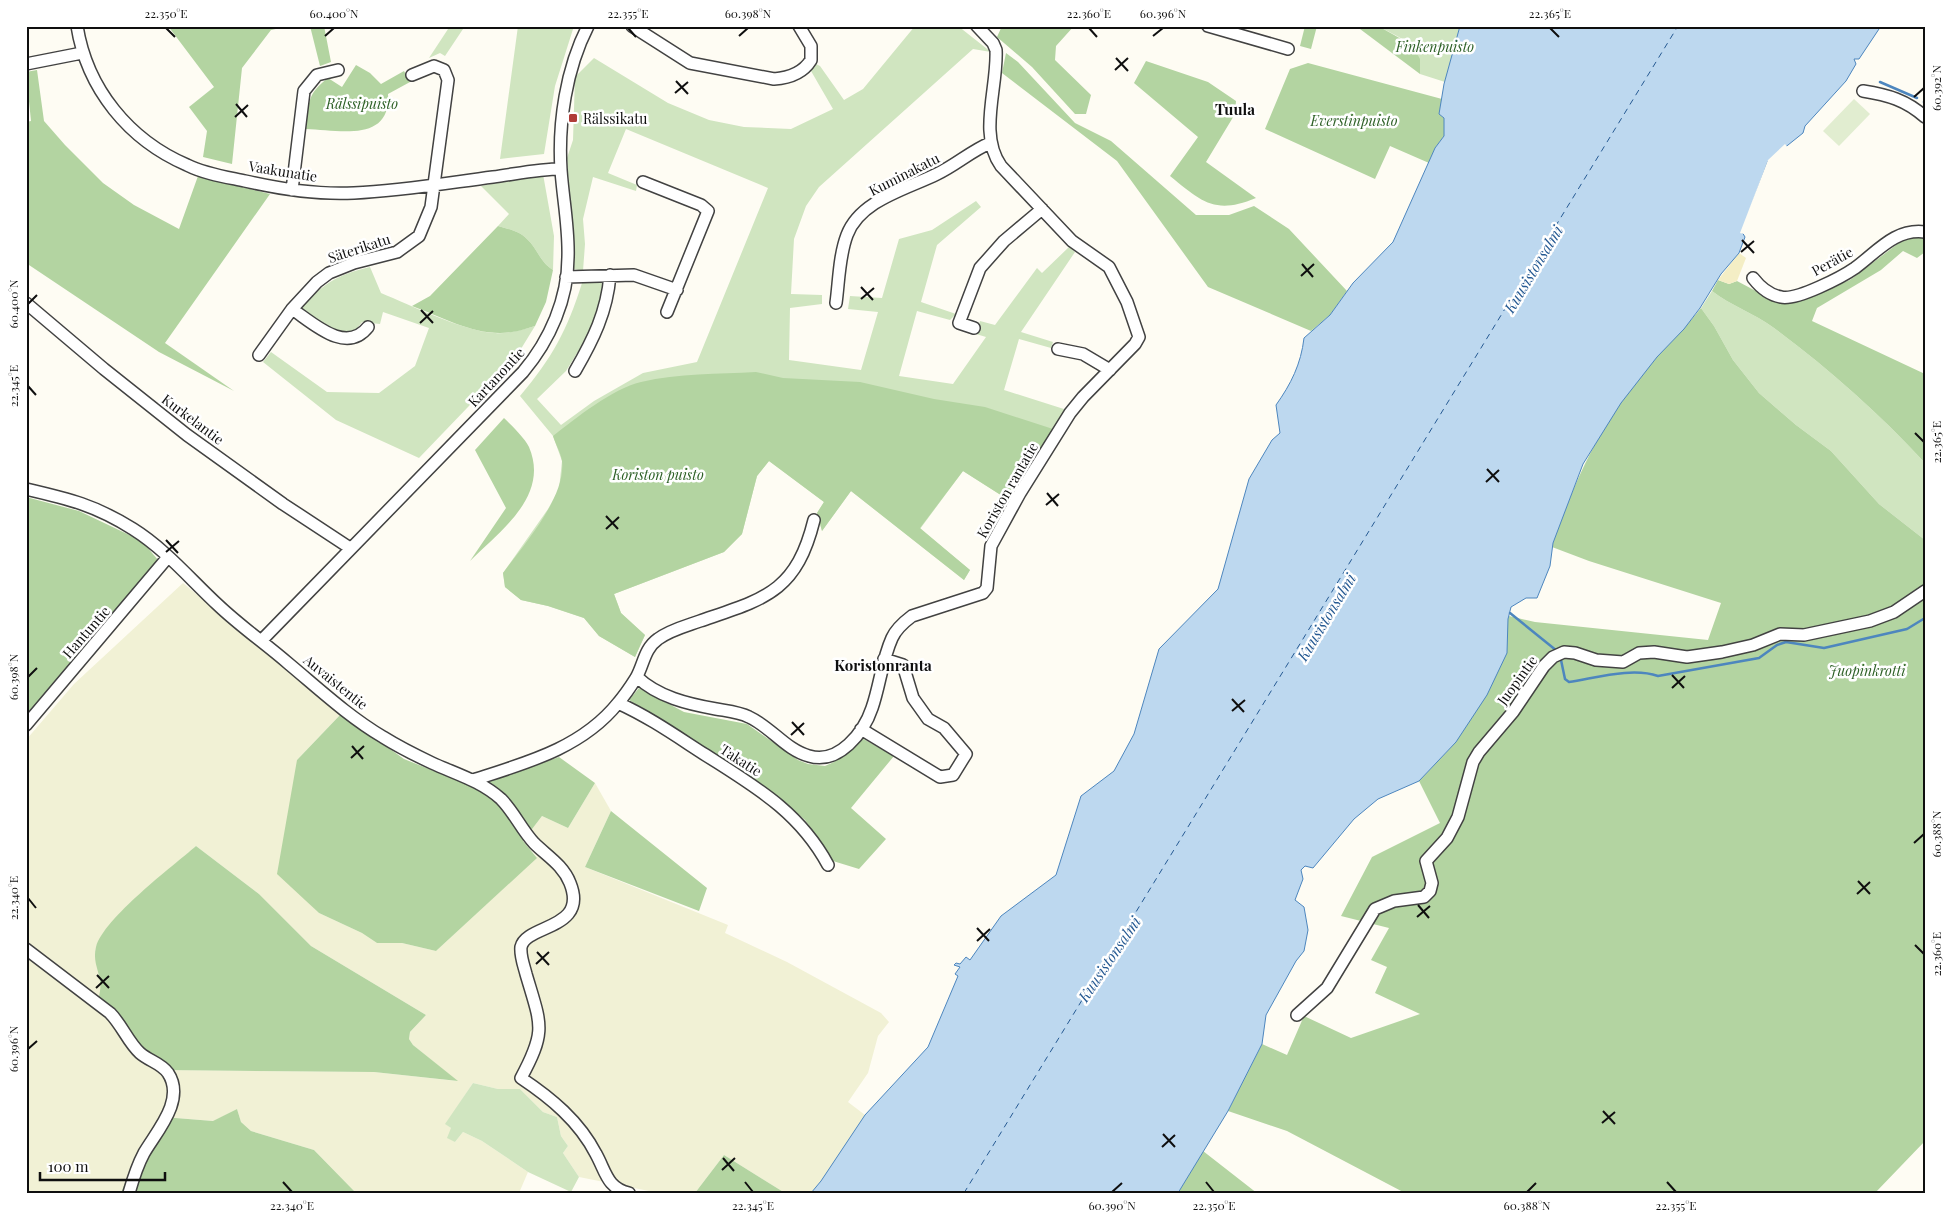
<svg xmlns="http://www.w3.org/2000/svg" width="1951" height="1219" viewBox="0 0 1951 1219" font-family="'Playfair Display',serif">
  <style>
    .farmland { fill: #f1f1d5; fill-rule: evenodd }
    .green { fill: #d0e5c0 }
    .forest { fill: #b3d4a1 }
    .sand { fill: #f4eec5 }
    .pitch { fill: #e1edd0 }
    .water { fill: #bdd8ef; stroke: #4d86be }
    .pier { fill: #fefcf3 }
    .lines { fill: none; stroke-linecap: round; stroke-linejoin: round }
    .stream { stroke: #4d86be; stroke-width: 2.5 }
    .ferry { stroke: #265a93; stroke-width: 1; stroke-dasharray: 6 5; stroke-linecap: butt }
    .minor-casing { stroke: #424242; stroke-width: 14 }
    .minor { stroke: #fff; stroke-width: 11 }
    .ticks { fill: none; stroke: #0f0f0f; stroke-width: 2 }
    .poi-dot { fill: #b03c37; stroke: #fff; stroke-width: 2 }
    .labels { text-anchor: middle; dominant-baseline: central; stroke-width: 5; stroke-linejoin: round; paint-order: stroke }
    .park-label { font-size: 14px; font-style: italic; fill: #2d6026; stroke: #fff }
    .poi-label { font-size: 14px; fill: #0f0f0f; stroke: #fff; text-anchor: start }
    .street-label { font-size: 14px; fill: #0f0f0f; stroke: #fff }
    .neighbourhood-label { font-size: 15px; font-weight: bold; fill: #0f0f0f; stroke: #fff }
    .water-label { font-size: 15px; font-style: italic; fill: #265a93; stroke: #fff }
    .neatline { fill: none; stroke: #0f0f0f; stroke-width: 2 }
    .ticks-label { font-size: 12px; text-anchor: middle; fill: #0f0f0f }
  </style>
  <rect width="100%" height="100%" fill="#fefcf3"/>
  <path class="farmland" d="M183,583L341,714L297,760L305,899L319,913L362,933L377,943H402L436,951L537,857L523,841L542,816L568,828L595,783L611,811L585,867L728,925L725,933L787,962L881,1013L889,1022L878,1036L868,1073L848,1102L865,1115L821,1181L811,1193H785L724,1155L695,1193H659L579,1177L563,1153L568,1146L561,1136L557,1117L543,1112L520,1089H498L473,1083L446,1124L451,1128L455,1142L463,1132L482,1141L528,1172L519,1193H356L314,1150L251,1131L241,1122L237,1109L214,1121L163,1117L121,1193H26V740L74,684ZM196,846L259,894L311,946L426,1015L410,1032L409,1039L413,1045L457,1081L374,1072L160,1070L98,999L103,987L95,953L97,944L131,902Z"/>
  <path class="green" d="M450,26H465L445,56L440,53L429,58Z
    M518,26H574L555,86L544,154L500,159Z
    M915,26H958L991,52L973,49L819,187L806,206L794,239L791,294L822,295V304L790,308L789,360L861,370L878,312L848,309L850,296L882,298L899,239L932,230L976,201L981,207L937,245L921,302L956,314L950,320L917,311L899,376L953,384L986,337L976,334L980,321L995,325L1037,268L1042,273L1069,247L1075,252L1021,332L1053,342L1051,348L1019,339L1004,390L1067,410L1007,499L963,471L920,529L970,570L964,580L851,491L822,531L817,513L824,502L769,461L757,476L742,534L724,552L614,594L621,613L645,635L635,657L599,636L584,618L548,606L521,600L505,587L503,573L548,509L559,489L562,461L553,436L520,396C552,358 567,331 582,283L606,282L592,329L566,371L537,399L561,425L594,401L643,373L697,362L768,188L626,129L608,173L637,185L636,191L593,177L583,219L585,244L583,271L574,269L567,158L573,140L575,77L594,58L668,103L709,120L744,127L791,129L833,109L811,71L814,63L820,66L844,100L863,89Z
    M1378,26H1460L1445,82L1420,74C1420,42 1403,40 1378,26Z
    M543,174L554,236L553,270C540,262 537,248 527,239C519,231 508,229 498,226L509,214L481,186Z
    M370,267L381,293C410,305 464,331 493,333C508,334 521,330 535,326L516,357L419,458L336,420L263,362L271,352L327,392L379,393L415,366L429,328L383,312L380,324L362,322L354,332C332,335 319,321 301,309C323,283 337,275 370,267Z
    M1712,291C1731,306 1754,313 1774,328C1828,368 1879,413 1925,463V540L1879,504L1831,451L1796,425L1759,393L1733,360L1714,326L1701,308Z
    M473,1083L498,1089H520L543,1112L557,1117L561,1136L568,1146L563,1153L579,1177L571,1192L528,1172L482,1141L463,1132L455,1142L447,1138L451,1128L445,1124Z"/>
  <path class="forest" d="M168,26H290L271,30L242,68L232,164L203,157L207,131L189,107L214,87Z
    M310,26H324L331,62L320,66Z
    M1002,26H1074L1056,46L1055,60L1091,95L1086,114H1075L1032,67L997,37Z
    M1305,26H1317L1311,49L1300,46Z
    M1356,26H1378L1412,45L1420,59V74Z
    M1006,53L1018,62L1075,123L1111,141L1196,215H1229L1254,206L1289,229L1347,291L1330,315L1311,331L1208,287L1117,161L1002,73Z
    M1146,61L1208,82L1236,101L1235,114L1206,162L1256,198C1215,215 1202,202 1170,176L1198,137L1134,83Z
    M1308,63L1442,99L1439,114L1444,118V136L1435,148L1429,163L1390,146L1375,179L1265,129L1290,69Z
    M356,65L370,73L381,84L404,71L410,82L388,94C391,143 339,130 306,129C309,103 306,95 328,78L342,87Z
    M37,70L44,121L65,145L103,183L134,205L179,229L198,176L270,194L165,343L234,391L159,352L26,263V122L31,121L26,72Z
    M498,226C508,229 519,231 527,239C537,248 540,262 553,270L546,302L535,326C527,328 520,331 512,332C479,338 442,317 412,306L430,296Z
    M1914,236L1925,239V252L1917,258L1903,251L1881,270L1817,308L1812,321L1925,374V463C1879,413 1828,368 1774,328C1754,313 1731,306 1712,291L1718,280L1729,284L1737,281L1769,298L1806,297L1850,280L1904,239Z
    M1701,308L1714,326L1733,360L1759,393L1796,425L1831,451L1879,504L1925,540V1141L1875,1193H1405L1287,1131L1228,1111L1262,1044L1287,1055L1304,1016L1351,1038L1420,1014L1375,993L1387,967L1371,960L1389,928L1341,916L1372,857L1440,823L1419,781L1456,742L1509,616L1535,622L1708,640L1721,603L1589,561L1552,547C1554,532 1563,517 1568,503C1589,449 1618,400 1657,357C1672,340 1687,326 1701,308Z
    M756,372L783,378L860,382L934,399L985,407L1053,429L1007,499L963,471L920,528L970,570L964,580L851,491L822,531L817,513L824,502L769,461L757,476L742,534L724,552L614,594L621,613L645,635L635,657L599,636L584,618L548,606L521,600L505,587L503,573C524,544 566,498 562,461C561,453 555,443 553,436C576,418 612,389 641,382C679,373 718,374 756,372Z
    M504,418C512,426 524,437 529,447C550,496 500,531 470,561L506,508L475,450Z
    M26,497L79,511L142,541L158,560L26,717Z
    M639,688L684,712L747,724L798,760L808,764L825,766L834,762L860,737L894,756L851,808L886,839L859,869L833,861L805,820L763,785L629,700Z
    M341,714L404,759L474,787L559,757L595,783L568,828L542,816L523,841L537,858L436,951L402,943H377L362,933L319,913L277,874L297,760Z
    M611,811L707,888L699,911L585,867Z
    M196,846L259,894L311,946L426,1015L410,1032L409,1039L413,1045L458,1081L374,1072L160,1070L98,999C106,977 91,967 96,947C104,918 173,866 196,846Z
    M237,1109L241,1122L251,1131L314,1150L356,1193H121L136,1155L163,1117L213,1121Z
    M1203,1151L1253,1190L1257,1193H1178Z
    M724,1155L785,1193H695Z"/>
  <path class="sand" d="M1739,253L1746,258L1737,281L1729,284L1718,280Z"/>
  <path class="pitch" d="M1854,99L1870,114L1839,146L1823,131Z"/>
  <path class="water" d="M1460,26H1881L1859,59H1854L1856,64L1846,81L1805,126L1803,133L1768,161L1742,232L1745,237L1739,253L1721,274L1700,308L1684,329L1657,357L1621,403L1583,464L1553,543L1550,566L1537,598H1526L1511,607L1508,619L1507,653L1487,695L1456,742L1419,781L1378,799L1354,819L1313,868L1305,866L1301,870L1303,879L1295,900L1304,907L1308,930L1304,951L1296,961L1266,1015L1262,1044L1228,1111L1178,1193H811L821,1181L865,1115L928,1047L958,976L955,974L960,967L954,965L956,963L960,964L966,957L970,960L1001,916L1056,875L1081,796L1114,771L1134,734L1159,649L1218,589L1249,479L1272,440L1280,433L1276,405C1291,384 1301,364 1304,338L1330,315L1353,283L1393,242L1435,148L1444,136V118L1439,114L1444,84Z"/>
  <path class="pier" d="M1785,144L1788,148L1771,163L1744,234L1740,233L1768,160Z"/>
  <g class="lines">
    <path class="stream" d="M1880,82L1917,98
      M1924,102L1925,103
      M1510,613L1557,651
      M1561,660L1565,679L1569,682C1596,678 1632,667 1658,676L1759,658L1777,645L1786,642L1824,648L1907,629L1925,618"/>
    <path class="ferry" d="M964,1193L1678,26"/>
    <defs>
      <path id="minor" d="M77,26C87,89 129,140 187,165C205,174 226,177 245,181C280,189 318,195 354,193C401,191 447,183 493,177C516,174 538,169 561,169
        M632,26L690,63L774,79C788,78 803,73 811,60V46L799,26
        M1208,26L1288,49
        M26,64L82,53
        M1863,91C1888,95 1906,100 1925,117
        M643,182L701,205L708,211L667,312
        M292,190L304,91L317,75L338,70
        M566,277L634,275L677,290
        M1753,278C1760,287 1769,295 1781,297C1796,301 1842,277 1855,268C1877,252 1895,228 1925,232
        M26,303L104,369L187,435L283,504L350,548
        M836,303C839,281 839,256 847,235C860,200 907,189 937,174C956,165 971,151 990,143
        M368,327C346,355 313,323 292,309L317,282L329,273L354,263L397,252L419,236L431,207L448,80L444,70L434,66L412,75
        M974,328L959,323L980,268L1004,241L1042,209
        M1058,349L1083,354L1110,370
        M259,355L292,309
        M575,371C593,340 607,312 610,275
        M26,489C69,499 95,505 133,529C165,549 191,580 218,605C240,626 266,644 289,664C319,689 349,717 383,737C399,747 415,755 432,763C456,774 481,781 501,799C514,812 521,829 534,843C547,856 563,865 570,883C589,930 526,924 521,947C520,956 524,966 526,974C541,1025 547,1030 521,1078C551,1098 579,1121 596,1154C606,1172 607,1188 629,1193
        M261,641L523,372C550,340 568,299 568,257C569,228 563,199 561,170C558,123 566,69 588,26
        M637,677C658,697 688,704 716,709C727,711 739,712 749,717C771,727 786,750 809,756C839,765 864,732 872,708C880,685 882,660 892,638C896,629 904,622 912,616L983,593L987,588L991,546L1020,493L1070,413L1083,397L1135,344L1139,337L1127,302L1109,267L1072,241L1001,166C978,134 998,87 996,50L993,43L977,26
        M618,703C649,717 676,736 704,754C754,786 799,811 828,865
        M26,725L168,557
        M861,729L940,777L953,775L966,754L944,728L928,719L913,698L903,665L884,659
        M473,780C526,763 582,748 618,703C625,695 631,686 636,678C644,664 644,649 658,639C670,630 686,626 700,621C764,599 796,593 814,520
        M26,949L110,1013C122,1025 128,1042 140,1053C149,1061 161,1063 168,1073C186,1100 156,1132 144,1153C137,1166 133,1179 129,1193
        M1297,1015L1327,988L1375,909L1394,901L1424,897L1430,891L1432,883L1426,861L1447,838L1458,817L1473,762L1479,752L1513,712L1544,666L1553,657L1564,652L1575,653L1596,660L1623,662L1639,653L1654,652L1687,657L1722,652L1753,645L1780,634L1804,635L1870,621L1894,612L1925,591"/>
    </defs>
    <use href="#minor" class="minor-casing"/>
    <use href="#minor" class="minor"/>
  </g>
  <path class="ticks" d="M166,28L175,37M628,28L636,37M1089,28L1097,37M1550,28L1559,37M325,36L334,28M739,36L748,28M1153,36L1163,28M1116,58L1128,71M1115,70L1128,58M676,81L688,94M675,93L688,82M1914,97L1924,88M236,104L247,117M235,117L248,105M1742,240L1754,253M1741,252L1754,241M1302,264L1313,277M1301,276L1314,264M861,287L873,300M861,299L874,288M28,304L37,295M421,310L433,323M420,323L433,311M28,386L36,395M1915,433L1924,442M1487,469L1499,482M1486,482L1499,470M1047,493L1058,506M1046,505L1059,494M606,516L618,529M606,529L619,517M166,540L178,553M166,552L179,541M1672,675L1684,688M28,677L37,668M1672,688L1685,676M1232,699L1244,712M1232,711L1245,700M792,722L804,735M791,735L804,723M352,746L363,759M351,758L364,746M1914,843L1924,834M1858,881L1870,894M1857,894L1870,882M28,898L36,908M1418,905L1429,918M1417,917L1430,906M977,928L989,941M977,941L990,929M1915,945L1924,954M537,952L549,965M536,964L549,952M97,975L109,988M96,988L109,976M28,1049L37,1041M1603,1111L1615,1124M1602,1123L1615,1112M1163,1134L1175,1147M1162,1147L1175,1135M723,1158L734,1171M722,1170L735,1158M283,1182L292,1192M745,1182L753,1192M1206,1182L1214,1192M1667,1182L1676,1192M1112,1192L1122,1183M1527,1192L1536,1183"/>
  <rect class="poi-dot" x="568" y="113" width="10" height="10" rx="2.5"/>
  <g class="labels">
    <g class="park-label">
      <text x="1435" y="46">Finkenpuisto</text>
      <text x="362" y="103">Rälssipuisto</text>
      <text x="1354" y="120">Everstinpuisto</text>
      <text x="658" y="474">Koriston puisto</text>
      <text x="1867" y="670">Juopinkrotti</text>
    </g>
    <g class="poi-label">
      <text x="583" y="118">Rälssikatu</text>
    </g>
    <g class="street-label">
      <text transform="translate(283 171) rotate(9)">Vaakunatie</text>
      <text transform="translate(904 174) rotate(-27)">Kuminakatu</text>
      <text transform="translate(359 248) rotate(-18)">Säterikatu</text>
      <text transform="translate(1832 261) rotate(-29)">Perätie</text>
      <text transform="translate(496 377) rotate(-47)">Kartanontie</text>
      <text transform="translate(193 419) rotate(37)">Kurkelantie</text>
      <text transform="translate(1007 490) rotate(-60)">Koriston rantatie</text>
      <text transform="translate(86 632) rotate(-49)">Hantuntie</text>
      <text transform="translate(1517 680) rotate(-54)">Juopintie</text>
      <text transform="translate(336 682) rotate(39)">Auvaistentie</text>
      <text transform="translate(741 760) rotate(33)">Takatie</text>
    </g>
    <g class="neighbourhood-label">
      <text x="1235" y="109">Tuula</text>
      <text x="883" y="665">Koristonranta</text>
    </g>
    <g class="water-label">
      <text transform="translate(1533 269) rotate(-59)">Kuusistonsalmi</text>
      <text transform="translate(1326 617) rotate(-59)">Kuusistonsalmi</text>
      <text transform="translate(1109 959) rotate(-56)">Kuusistonsalmi</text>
    </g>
  </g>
  <rect width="1951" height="1219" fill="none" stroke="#ffffff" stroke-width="55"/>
  <path d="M40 1172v8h125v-8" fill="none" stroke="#0f0f0f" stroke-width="2.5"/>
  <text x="48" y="1172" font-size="15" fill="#0f0f0f" stroke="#ffffff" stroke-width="4" paint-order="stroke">100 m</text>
  <rect x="28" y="28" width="1896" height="1164" class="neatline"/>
  <g class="ticks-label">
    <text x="166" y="18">22.350°E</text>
    <text x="334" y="18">60.400°N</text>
    <text x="628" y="18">22.355°E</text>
    <text x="748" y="18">60.398°N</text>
    <text x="1089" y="18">22.360°E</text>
    <text x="1163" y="18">60.396°N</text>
    <text x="1550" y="18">22.365°E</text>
    <text transform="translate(1937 88) rotate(-90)" y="4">60.392°N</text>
    <text transform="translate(14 304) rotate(-90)" y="4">60.400°N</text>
    <text transform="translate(14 386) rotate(-90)" y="4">22.345°E</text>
    <text transform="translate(1937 442) rotate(-90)" y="4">22.365°E</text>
    <text transform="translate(14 677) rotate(-90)" y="4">60.398°N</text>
    <text transform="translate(1937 834) rotate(-90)" y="4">60.388°N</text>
    <text transform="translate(14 898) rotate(-90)" y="4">22.340°E</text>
    <text transform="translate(1937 954) rotate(-90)" y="4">22.360°E</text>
    <text transform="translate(14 1049) rotate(-90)" y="4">60.396°N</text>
    <text x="292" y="1210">22.340°E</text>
    <text x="753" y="1210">22.345°E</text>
    <text x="1112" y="1210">60.390°N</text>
    <text x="1214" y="1210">22.350°E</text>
    <text x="1527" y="1210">60.388°N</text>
    <text x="1676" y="1210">22.355°E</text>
  </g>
</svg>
